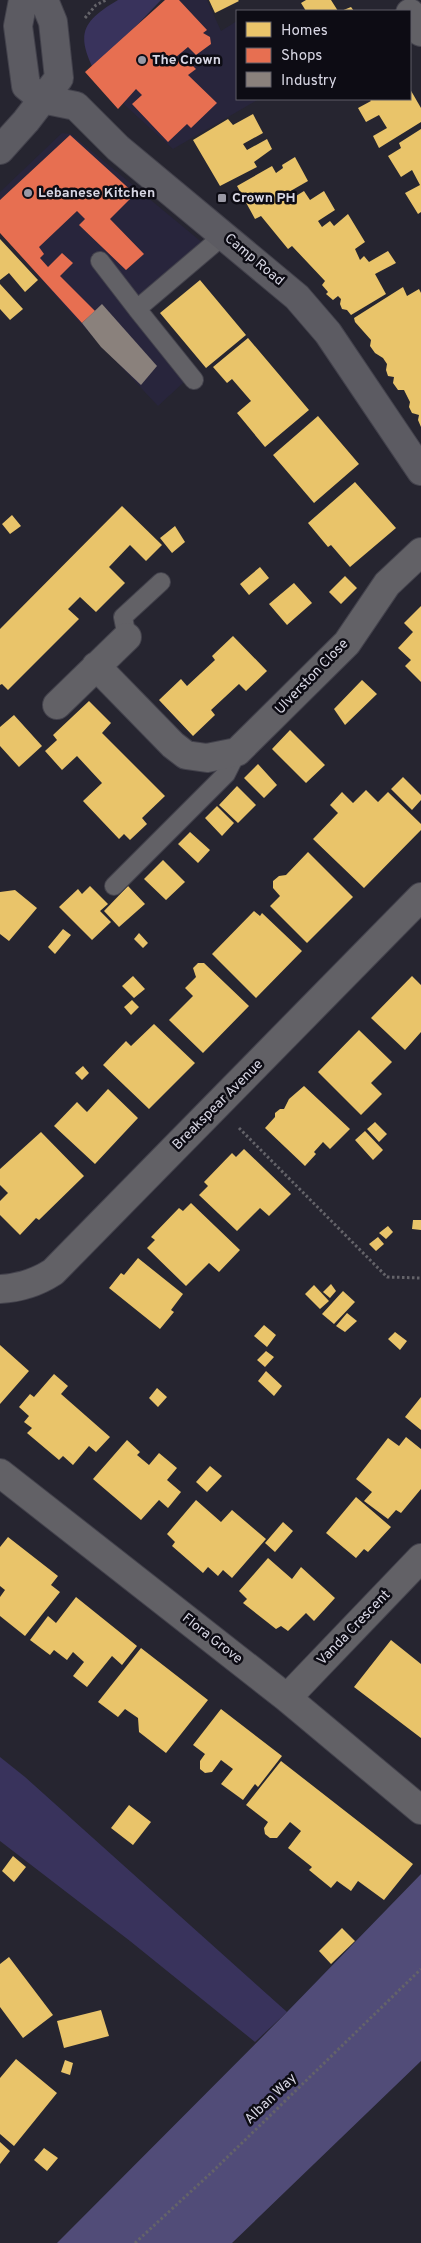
<svg xmlns="http://www.w3.org/2000/svg" width="421" height="2243" viewBox="0 0 421 2243" font-family="Overpass,sans-serif">
  <style>
    .built { fill: #28253c }
    .green { fill: #39335c }
    .forest { fill: #514c78 }
    .homes { fill: #e9c46a }
    .shops { fill: #e76f51 }
    .industry { fill: #8a817c }
    .lines { fill: none; stroke-linecap: round; stroke-linejoin: round }
    .lane-casing { stroke: #43424c; stroke-width: 20 }
    .street-casing { stroke: #43424c; stroke-width: 30 }
    .secondary-casing { stroke: #43424c; stroke-width: 30 }
    .path { stroke: #646369; stroke-width: 3; stroke-dasharray: 2.5 2.5; stroke-linecap: butt }
    .lane { stroke: #626166; stroke-width: 18 }
    .street { stroke: #626166; stroke-width: 28 }
    .secondary { stroke: #5c5b62; stroke-width: 28 }
    .poi-dot { fill: #9998a4; stroke: #0d0c14; stroke-width: 2 }
    .labels { text-anchor: middle; dominant-baseline: central; stroke-width: 5; stroke-linejoin: round; paint-order: stroke }
    .poi-label { font-size: 14px; font-weight: bold; fill: #d7d6e3; stroke: #0d0c14; text-anchor: start }
    .street-label { font-size: 14px; fill: #d7d6e3; stroke: #0d0c14 }
  </style>
  <rect width="100%" height="100%" fill="#262530"/>
  <path class="built" d="M172,0H207L221,31L237,21V99H259L173,149L93,76Z
    M62,133L71,134L216,254L144,311L195,372L158,406L69,311L0,232V192Z"/>
  <path class="green" d="M118,0H161L94,70C75,33 84,20 118,0Z
    M0,1757L25,1777L287,2012L255,2042L130,1941L0,1841Z"/>
  <path class="forest" d="M421,1874V2061L232,2243H57L287,2012Z"/>
  <path class="homes" d="M209,0H238L239,1L215,13Z
    M306,0H331L338,11H306L301,3Z
    M351,7L354,11H341Z
    M410,89L421,108V122L379,148L373,136L387,128L379,115L366,122L358,108L371,101L369,99H410Z
    M253,114L263,133L243,144L247,150L267,139L272,149L254,162L257,167L220,186L193,140L228,119L233,125Z
    M421,129V212L418,214L405,193L420,185L412,170L401,177L388,156L401,148L399,143Z
    M295,157L308,181L287,193L291,199L304,191L310,200L324,191L335,210L318,221L322,227L330,221L334,226L348,214L365,242L355,249L360,260L364,256L369,262L388,251L396,263L375,274L386,294L351,315L347,310L342,309L340,304L341,299L338,296L333,300L326,294L328,292L322,285L325,281L292,246L288,249L261,216L255,219L237,186L272,166L276,173L283,168L282,165Z
    M0,239L38,280L25,292L9,273L0,280Z
    M200,280L246,335L206,368L160,313Z
    M0,284L23,309L10,320L0,309Z
    M403,287L407,296L419,289L421,293V427L418,420L419,415L412,413L409,407L410,402L404,390H398L393,383L394,377L388,376L386,370L387,364L383,358L375,353L370,346L371,340L355,322L354,318Z
    M248,338L309,410L265,447L237,413L251,401L232,379L227,383L213,367Z
    M318,416L359,464L314,503L273,455Z
    M355,482L396,528L350,567L331,545L328,547L308,523Z
    M122,506L162,545L146,561L130,545L109,567L125,583L96,612L80,597L68,609L79,619L8,690L2,684L0,685V629Z
    M12,515L21,526L10,534L2,524Z
    M175,526L185,542L172,553L160,538Z
    M260,567L269,578L249,595L240,584Z
    M345,576L357,588L341,604L329,592Z
    M294,583L312,603L287,625L269,604Z
    M421,606V682L405,666L411,660L398,648L413,632L404,623Z
    M233,636L267,671L246,691L239,684L211,710L215,715L193,736L159,700L181,679L187,686L215,660L212,656Z
    M362,680L377,694L345,725L334,709Z
    M89,701L111,723L102,733L165,796L142,818L147,824L130,840L124,834L119,839L83,801L102,783L77,756L62,770L45,751L57,740L53,735Z
    M14,715L42,746L19,767L0,746V727Z
    M290,730L325,765L306,783L272,749Z
    M258,764L277,785L264,798L244,778Z
    M403,777L421,795V800L412,810L391,789Z
    M237,786L256,805L238,823L219,805Z
    M366,790L378,802L388,792L421,824V830L364,888L313,839L338,813L330,805L342,792L353,803Z
    M217,806L234,823L222,836L205,818Z
    M190,832L210,850L198,863L178,844Z
    M308,852L353,897L307,943L270,906L280,896L273,888V881L279,876L286,875Z
    M163,860L185,882L166,900L144,879Z
    M90,886L108,904L100,911L111,922L92,940L59,907L78,889L82,894Z
    M128,886L145,904L119,927L104,911Z
    M15,890L37,908L9,941L0,934V892Z
    M254,911L260,916L262,913L302,951L256,998L212,954Z
    M63,929L71,935L55,954L48,947Z
    M139,933L148,943L143,948L134,939Z
    M198,963H204L249,1006L203,1053L169,1020L193,996L185,988L196,977L193,968Z
    M133,976L145,989L134,998L122,986Z
    M412,976L421,985V1032L405,1050L371,1018Z
    M132,1000L139,1007L131,1015L124,1007Z
    M154,1024L195,1063L149,1109L103,1065L126,1041L131,1046Z
    M359,1030L392,1062L371,1083L382,1094L361,1115L318,1072Z
    M83,1066L89,1073L82,1080L75,1073Z
    M304,1086L350,1129L330,1149L323,1142L314,1152L316,1154L305,1166L265,1128L275,1117V1113L280,1109H284L289,1099Z
    M108,1089L138,1118L95,1164L54,1126L77,1102L87,1112Z
    M375,1122L387,1134L379,1142L367,1129Z
    M365,1131L383,1150L373,1160L355,1140Z
    M41,1132L84,1176L39,1220L36,1218L20,1235L0,1215V1201L8,1193L0,1185V1169Z
    M244,1149L291,1194L269,1216L260,1208L237,1231L199,1195L208,1186L204,1182L232,1153L236,1157Z
    M191,1203L240,1250L219,1272L209,1263L186,1286L147,1248L155,1240L151,1237L179,1208L183,1211Z
    M413,1220H421V1230L412,1229Z
    M388,1226L393,1232L386,1239L379,1233Z
    M378,1237L384,1244L376,1251L369,1244Z
    M138,1258L183,1294L171,1310L174,1312L160,1329L109,1288L121,1273L124,1275Z
    M331,1284L336,1291L330,1298L323,1292Z
    M314,1285L329,1301L320,1309L305,1294Z
    M343,1291L355,1302L334,1324L322,1314Z
    M347,1313L357,1321L345,1332L336,1326Z
    M264,1325L276,1335L267,1347L254,1336Z
    M395,1332L407,1341L400,1350L388,1339Z
    M0,1345L29,1371L0,1404Z
    M266,1351L274,1357L265,1367L257,1360Z
    M266,1371L282,1386L274,1396L258,1381Z
    M54,1374L68,1386L61,1394L110,1437L96,1452L89,1446L73,1465L63,1456L59,1460L27,1433L32,1428L24,1422L29,1416L19,1407L30,1394L34,1397Z
    M157,1388L167,1397L158,1407L149,1398Z
    M421,1397V1430L405,1417Z
    M406,1437L421,1449V1489L401,1513L396,1510L388,1519L364,1501L372,1492L356,1479L388,1438L399,1446Z
    M127,1440L140,1452L137,1455L149,1465L159,1453L177,1468L167,1480L181,1492L168,1508L159,1500L141,1520L93,1479Z
    M210,1466L222,1476L207,1492L196,1482Z
    M356,1497L391,1527L368,1552L364,1549L356,1558L326,1533Z
    M196,1500L221,1522L232,1510L266,1539L232,1578L223,1570L218,1576L208,1567L203,1573L172,1546L175,1542L167,1534Z
    M283,1522L293,1531L275,1552L265,1543Z
    M8,1537L58,1576L51,1585L60,1592L25,1636L0,1616V1597L5,1590L0,1586V1547Z
    M268,1558L292,1579L301,1567L335,1598L314,1621L306,1613L288,1631L281,1626L276,1629L243,1603L247,1599L239,1591Z
    M76,1597L137,1646L122,1665L112,1656L87,1687L73,1676L84,1662L73,1652L67,1660L54,1650L50,1655L30,1640L48,1616L56,1623Z
    M391,1640L421,1664V1738L354,1687Z
    M141,1648L208,1700L166,1753L139,1732L138,1718L125,1709L118,1717L98,1702Z
    M221,1709L282,1756L258,1787L255,1784L243,1800L221,1784L233,1769L221,1760L212,1772L205,1773L200,1769V1761L205,1754L193,1745Z
    M281,1761L413,1864L384,1900L358,1881L351,1891L337,1881L331,1888L309,1870L312,1867L288,1848L301,1831L290,1822L277,1838H270L265,1834L264,1828L268,1822L246,1805Z
    M129,1805L151,1822L133,1845L111,1828Z
    M13,1856L26,1867L14,1882L2,1871Z
    M342,1928L355,1941L331,1964L319,1951Z
    M9,1957L53,2015L23,2038L0,2007V1964Z
    M101,2010L109,2036L64,2048L57,2021Z
    M16,2059L57,2093L14,2146L0,2134V2078Z
    M65,2060L73,2063L70,2075L61,2072Z
    M0,2142L10,2151L0,2164Z
    M44,2148L58,2158L47,2171L34,2160Z"/>
  <path class="shops" d="M165,0H179L207,30L203,33L210,37L211,44L196,55L188,47L176,57L180,62L185,58L196,69L188,75L217,103L191,128L187,124L168,142L132,104L142,95L136,89L118,109L85,72Z
    M70,135L135,194L110,219L144,254L126,270L79,225L85,219L77,211L39,247L44,254L40,258L48,267L62,253L73,263L60,276L95,311L82,323L0,233V200Z"/>
  <path class="industry" d="M102,304L157,366L141,385L101,347L82,323Z"/>
  <g class="lines">
    <defs>
      <path id="lane" d="M100,261L137,309L224,235
        M137,309L194,380
        M127,637L123,617L161,582
        M114,886L226,774L237,752"/>
      <path id="street" d="M410,13L421,32
        M96,666L173,745L186,755L207,758L237,752L347,643L387,584L421,552
        M57,705L127,637
        M0,1289C20,1288 36,1283 53,1272L421,897
        M0,1473L287,1698L421,1810
        M287,1698L421,1558"/>
      <path id="secondary" d="M23,0L18,26L26,86L42,99L76,106L118,148L297,297L328,333L421,471
        M0,150L26,121L59,78L53,22L44,0"/>
    </defs>
    <use href="#lane" class="lane-casing"/>
    <use href="#street" class="street-casing"/>
    <use href="#secondary" class="secondary-casing"/>
    <path class="path" d="M85,18L96,5L106,0
      M239,1128L387,1277L421,1278
      M135,2243L211,2173L421,1969"/>
    <use href="#lane" class="lane"/>
    <use href="#street" class="street"/>
    <use href="#secondary" class="secondary"/>
  </g>
  <g class="poi-dot">
    <circle cx="142" cy="60" r="5"/>
    <circle cx="28" cy="193" r="5"/>
    <rect x="217" y="193" width="10" height="10" rx="2.5"/>
  </g>
  <g class="labels">
    <g class="poi-label">
      <text x="152" y="60">The Crown</text>
      <text x="38" y="193">Lebanese Kitchen</text>
      <text x="232" y="198">Crown PH</text>
    </g>
    <g class="street-label">
      <text transform="translate(254 260) rotate(40)">Camp Road</text>
      <text transform="translate(312 677) rotate(-46)">Ulverston Close</text>
      <text transform="translate(218 1105) rotate(-45)">Breakspear Avenue</text>
      <text transform="translate(354 1628) rotate(-46)">Vanda Crescent</text>
      <text transform="translate(212 1639) rotate(38)">Flora Grove</text>
      <text transform="translate(271 2099) rotate(-44)">Alban Way</text>
    </g>
  </g>
  <rect x="236" y="10" width="175" height="90" fill="#0d0c14" stroke="#5e5d67"/>
  <rect x="246" y="22" width="25" height="15" fill="#e9c46a" stroke="#5e5d67"/>
  <text x="281" y="35" font-size="15" fill="#d7d6e3">Homes</text>
  <rect x="246" y="48" width="25" height="15" fill="#e76f51" stroke="#5e5d67"/>
  <text x="281" y="60" font-size="15" fill="#d7d6e3">Shops</text>
  <rect x="246" y="72" width="25" height="15" fill="#8a817c" stroke="#5e5d67"/>
  <text x="281" y="85" font-size="15" fill="#d7d6e3">Industry</text>
</svg>
